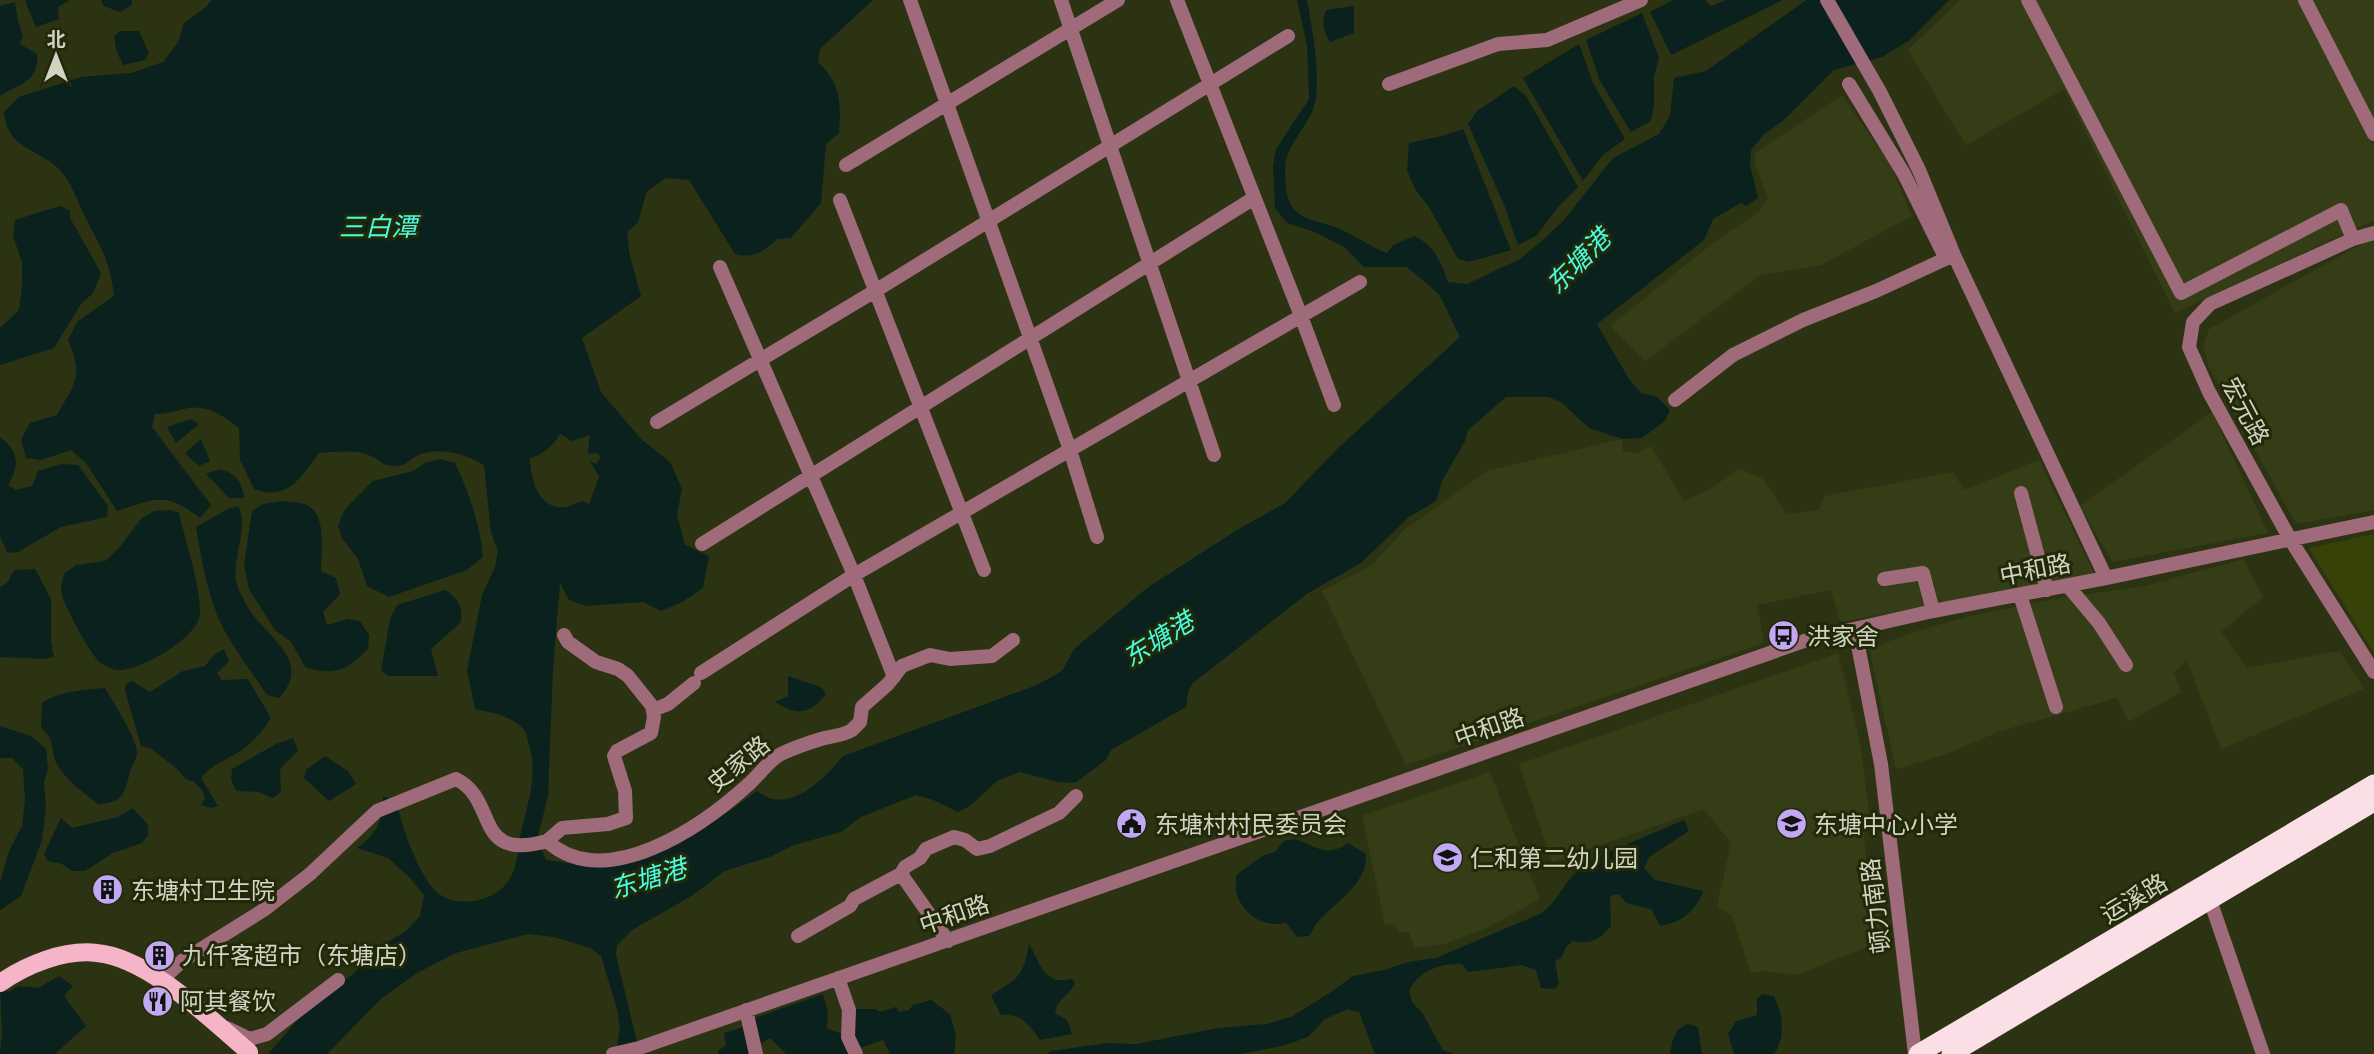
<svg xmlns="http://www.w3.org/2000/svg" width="2374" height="1054" viewBox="0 0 2374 1054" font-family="'Titillium Web','Noto Sans SC',sans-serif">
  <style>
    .built { fill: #353d16 }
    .green { fill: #374208 }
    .water { fill: #0a211d; fill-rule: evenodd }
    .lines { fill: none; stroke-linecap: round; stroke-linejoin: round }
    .minor { stroke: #9f6b7a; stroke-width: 14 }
    .major { stroke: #f5b4c7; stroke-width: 18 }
    .highway { stroke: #fadfe6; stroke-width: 19 }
    .labels { text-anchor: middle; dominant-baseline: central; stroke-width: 6; stroke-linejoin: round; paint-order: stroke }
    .street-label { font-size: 24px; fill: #d0d5c3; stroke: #222909 }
    .poi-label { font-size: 24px; fill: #d0d5c3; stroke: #222909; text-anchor: start }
    .water-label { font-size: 26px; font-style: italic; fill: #48fce0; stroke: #222909 }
  </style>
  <rect width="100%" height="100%" fill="#2c3313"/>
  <path class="built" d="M1960,0H2298L2374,145V220L2175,313L2064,89L1966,145L1908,50Z
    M2301,0H2374V134Z
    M1842,95L1891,166L1912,216L1821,265L1760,275L1645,361L1610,326L1713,243L1760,211L1768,198L1755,164V153Z
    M2374,237V510L2296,524L2209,367L2203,345L2209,329Z
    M2212,412L2268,533L2112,562L2080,506Z
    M1622,439L1623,452L1637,453L1651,446L1684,501L1707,491L1739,469L1762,478L1787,514L1819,510L1825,496L1953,472L1964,490L2039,460L2095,575L1840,622L1831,590L1757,605L1764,643L1406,765L1322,591L1372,565L1404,530L1487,471Z
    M2243,559L2263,597L2221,632L2247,668L2340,651L2364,689L2221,749L2187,661L2174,672L2181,692L2128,722L2117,698L2000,731L1947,754L1896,769L1869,649L1917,631L1970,616L2066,597L2145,586Z
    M1838,653L1860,742L1869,813L1864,835L1867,869L1877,889L1882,941L1796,975L1767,971L1751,973L1732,916L1717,906L1731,843L1704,809L1552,862L1519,764Z
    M1490,772L1540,899L1485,929L1444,944L1414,948L1409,932H1399L1394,924L1385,925L1362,816Z"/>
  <path class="green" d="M2374,534V653L2309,548Z"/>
  <path class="water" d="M27,0H70L58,7L59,19L36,27L25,1Z
    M101,0H132V5L120,12L104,6Z
    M212,0H873L820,49L818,62C841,84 841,102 839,133L826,144L821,203L791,238L777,239C764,251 754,259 735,254L689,180L666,178L647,191L638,222L627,232L629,252L641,296L582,338L601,392L641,439L670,462L682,489L677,515L685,545L709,556L703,588L682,602L661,611L643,602L586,606L569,600L560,583L553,668L548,796L537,840L546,860C564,862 583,867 601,866C650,865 718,821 757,791C761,794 768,798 772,799C801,804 827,775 843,756L1037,685L1062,671L1074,649L1147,588L1237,530L1285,503L1337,449L1460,337L1439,294L1407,267H1364L1344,247L1315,232L1287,223L1275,208L1273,166L1276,149L1309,99L1307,46L1297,0H1307C1312,27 1322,81 1314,107C1308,124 1294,138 1288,154C1284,164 1285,176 1286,186C1289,225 1318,217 1344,231C1359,238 1371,247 1387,253L1393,245L1414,236C1434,244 1441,263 1448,282L1467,284L1520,259L1544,239L1564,220L1613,158L1659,134L1670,116L1674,78L1706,71L1806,0H1949L1910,40L1882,57L1834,70L1783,121L1764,134L1751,150L1750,165L1758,198L1746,206L1741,203L1713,219L1704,240L1597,324L1629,379L1641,393L1657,397L1670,410L1665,421L1642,438L1622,439L1589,428L1562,403L1549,397H1506L1468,430L1465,441L1442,481L1436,501L1409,517L1361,563L1308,593L1193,683L1188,692L1186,707L1111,750L1106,760L1075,783L1058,782L1020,772L997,781L970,806L958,812L933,800L916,795L861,817L841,832L794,845L772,856L725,871L690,897L632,930L617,945L616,955L637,1042L617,1047L620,1028L617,1009L601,956L590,948L554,937L528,934L456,953L417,973L381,999L327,1054H268L301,1016L354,973L380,947L406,931L420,916L424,895L410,878L388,858L357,848C378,833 382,822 383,796L396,802C402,826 419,878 439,894C448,901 463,903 474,901C484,900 500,892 506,884C519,868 517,851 521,833C528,802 538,775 529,744C527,739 527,733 523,729C512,716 491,712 475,709L467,670L482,595L495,567L498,551L491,533L484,465C466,454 442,447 421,454C407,459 409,469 387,465C381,464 379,459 373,457C357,449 337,452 319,453C301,477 288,502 254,489L240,460L239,428C223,415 205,403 183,409C173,412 166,414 155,414L152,427L211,505L200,518C164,491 157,499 117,511L86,463L71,450L41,460L26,458L21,440L30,423L57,415C75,382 84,378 68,340L78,321L114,296C110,257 98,244 82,210C76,197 69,178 58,168C36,148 7,148 4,112L19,97L81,77L131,73L163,62L178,42L184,23L206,7ZM560,434L572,441L590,435L588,454L596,453L601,456L596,464L590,461L599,477L589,504L582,501C577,502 571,506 566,507C538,510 531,480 530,459C543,453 553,447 560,434Z
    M1673,0H1705L1711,6L1726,0H1783L1671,55L1650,12Z
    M15,2L18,21L23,35L20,44L37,54C39,82 21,83 0,96V6Z
    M1354,6V33L1330,42C1323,31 1321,22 1326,10Z
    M1642,13L1659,58L1654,77V106L1651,121L1631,132L1600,81L1586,40Z
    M120,31H139L149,53L145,60L123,65L116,50L114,36Z
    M1579,44L1593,83L1625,139L1603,155L1583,181L1523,78Z
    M1514,86L1526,96L1578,187L1558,207L1536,236L1518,245L1505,207L1468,124L1477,111Z
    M1463,129L1511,250L1469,262L1458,259L1429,207L1415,189L1407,170L1409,143L1442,136Z
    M60,206L70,211V218L101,273L93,293L81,304L54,348L0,365V328L19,310L22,286V262L13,236L15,220Z
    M190,419L199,424L176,443L167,427Z
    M0,437C19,452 20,465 8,485L16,490L32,486L38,471L61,464L78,465L108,506L107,517L61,527L18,552L7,553L0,536Z
    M201,439L210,461L199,466L185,453Z
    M441,459L455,463C469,492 480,525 483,557L467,570L389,597L367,586L358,559L342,538L338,526L345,509L373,481L413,471L425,463Z
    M220,469C236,474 242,481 244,498H229L206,474Z
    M281,501C288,502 297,502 304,504C328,511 321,552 321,571L336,578L340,594L323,612L327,625L348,619L360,621L369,635L368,649C346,671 337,675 306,668L291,642L275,630L249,589L244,565L252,511L263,504Z
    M238,506C251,528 227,565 239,590C244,601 251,614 259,622C280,646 308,667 279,698L267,695C252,672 225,638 216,612C206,585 201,556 196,527L228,509Z
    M171,510L179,513C185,539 201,588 200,613C200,637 139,672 117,670C113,670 105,666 102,664C92,658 62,603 61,590C61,585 63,579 64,574L76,565L105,561L118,549L141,519L154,511Z
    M35,569L51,599V642L54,657L43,659L0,657V587L8,582L14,570Z
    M445,590C458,598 463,607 461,622L431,649L438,676H389L381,671L390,619L397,605Z
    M224,649L229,661L217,673L222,680L248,679L271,718C262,732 252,744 237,753C224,761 210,766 201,778L218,806L212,808L201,805L205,799L202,790L194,782L186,779L176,768L150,748L141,746L125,690L126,684L132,681L150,692L183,671L205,666L214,655Z
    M788,676L821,687L826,694C809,715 798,716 775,702L788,696Z
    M105,688C113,702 137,738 137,753C137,757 133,764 131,769C124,791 126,803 98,804C84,793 68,782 58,766C49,751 57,741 41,728L42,703C59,691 85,690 105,688Z
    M0,726L31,736L46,749L48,769L44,782L46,807L42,840L21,896L0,910V882L9,851L22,826L25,801L23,769L12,758H0Z
    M293,738L298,751L280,769L281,792L272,798L259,792L236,791L231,780L232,769L276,744Z
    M325,756L348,771L356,784L329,801L304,778L306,770Z
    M133,808L148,825V835L142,843L113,853L85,871H72L62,864L48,861L44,854L61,818L72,828L118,817Z
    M1684,820L1689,831L1649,857L1644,868L1655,880L1703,891C1697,910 1681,923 1660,926L1651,909L1626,903L1619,894L1610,896L1611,926C1598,940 1592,945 1573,941L1566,947L1561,958L1555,961L1559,983L1555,989L1541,988L1536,970L1522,965L1468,972L1462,964C1439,964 1422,969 1409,990L1412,1002L1423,1014L1443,1050L1454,1054H1375L1359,1012L1348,1009L1325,1019L1308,1037L1282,1046L1240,1054H1047L1051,1051L1107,1043L1136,1044L1218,1028L1266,1024L1291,1017L1331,992L1353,976L1384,970L1408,962L1436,958L1542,913C1554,904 1559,893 1568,881C1576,871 1585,865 1595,858Z
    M1295,839C1317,847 1327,858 1348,843L1366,854C1368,884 1335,902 1318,922C1314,926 1312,932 1309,936L1297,937L1286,923C1265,927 1248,918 1238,898C1235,892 1236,882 1236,875L1264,855L1275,852L1284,841Z
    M1029,944C1041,964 1044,986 1072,979L1075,983C1070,995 1057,999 1055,1013L1067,1020L1072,1034L1040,1040C1029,1025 1022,1013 1001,1015L991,995C1019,978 1023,977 1029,944Z
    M59,976L73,986L64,996L86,1026L55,1054H0L2,1035L0,986L8,992L19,986L38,988Z
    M823,994L828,1012L827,1029L843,1034L851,1054H786L770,1038L757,1046L752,1019Z
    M1762,994L1774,996C1783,1014 1786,1037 1774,1054H1734L1728,1034L1736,1021L1757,1015V999Z
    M931,1000L950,1014L956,1035L954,1054H890L883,1040L860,1048C852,1034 846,1024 856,1009H876L879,1012L896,1007L899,1012L909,1010L913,1005Z
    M1688,1024L1698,1027L1702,1054H1670C1673,1040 1673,1029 1688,1024Z
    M746,1026L751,1054H718V1051L726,1045L724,1033Z"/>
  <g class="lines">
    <path class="minor" d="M910,0L1070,450L1097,537
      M1061,0L1214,455
      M1177,0L1301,316L1334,405
      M1827,0L1880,92L1919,170L1954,255L2106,578
      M2028,0L2181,293L2341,210L2353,239
      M2305,0L2374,134
      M1389,84L1498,44L1547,40L1641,0
      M1849,84L1904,174L1945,257
      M846,165L1118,0
      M840,200L984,570
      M2374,233L2353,239L2210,304L2193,322L2189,347L2209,392L2290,539L2374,672
      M720,267L854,575L894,677
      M1675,400L1733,355L1803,320L1876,291L1954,255
      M657,422L875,291L1288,36
      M2021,493L2047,590
      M702,544L1254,198
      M1884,579L1923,573L1933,611
      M2068,586L2099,623L2126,665
      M2020,595L2056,707
      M1855,630L1881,764L1915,1054
      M701,673L854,575L1360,282
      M653,710L668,704L694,683
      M547,841L562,828L608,824L626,818L625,791L614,756L617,751L651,733L654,717L652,706L628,676L618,669L596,662L568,642L564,635
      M901,874L948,941
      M2210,900L2263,1054
      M798,936L850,906L854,899L901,874L905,867L920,858L926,849L954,837L965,840L977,849L990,846L1059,813L1076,796
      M838,978L849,1010L848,1037L856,1054
      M162,980L182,961L265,909L310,874L377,811L456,779C499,800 472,862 547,841C606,894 703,826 750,783C760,774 769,760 781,754C793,748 808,743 821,739C831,736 843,736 852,730L860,722L862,707L888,684L902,666L930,655L950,659L992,656L1013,640
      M746,1010L756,1054
      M227,1028L250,1039L267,1034L338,980
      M613,1054L639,1048L1810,639L1933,611L2106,578L2374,522"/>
    <path class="major" d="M0,983C26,965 64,949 97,953C149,958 210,1019 249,1052"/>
    <path class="highway" d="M1918,1054L2374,784
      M1951,1054L2374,802"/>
  </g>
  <defs>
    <symbol id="bus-disc" viewBox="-11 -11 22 22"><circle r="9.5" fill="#c2a8f3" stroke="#222909"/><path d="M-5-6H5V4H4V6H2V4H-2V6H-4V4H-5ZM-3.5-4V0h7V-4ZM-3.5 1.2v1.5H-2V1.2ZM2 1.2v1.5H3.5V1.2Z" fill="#111"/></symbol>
    <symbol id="civic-disc" viewBox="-11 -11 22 22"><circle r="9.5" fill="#c2a8f3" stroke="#222909"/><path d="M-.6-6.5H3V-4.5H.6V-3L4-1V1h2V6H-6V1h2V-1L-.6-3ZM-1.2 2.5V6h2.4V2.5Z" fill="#111"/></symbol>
    <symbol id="school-disc" viewBox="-11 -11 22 22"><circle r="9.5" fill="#c2a8f3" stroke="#222909"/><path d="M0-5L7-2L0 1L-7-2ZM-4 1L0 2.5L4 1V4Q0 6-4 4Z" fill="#111"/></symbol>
    <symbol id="building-disc" viewBox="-11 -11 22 22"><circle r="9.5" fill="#c2a8f3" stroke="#222909"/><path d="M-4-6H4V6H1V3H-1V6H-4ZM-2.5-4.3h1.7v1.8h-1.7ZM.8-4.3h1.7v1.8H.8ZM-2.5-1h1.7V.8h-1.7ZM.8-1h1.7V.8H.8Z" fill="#111"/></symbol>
    <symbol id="restaurant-disc" viewBox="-11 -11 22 22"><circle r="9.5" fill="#c2a8f3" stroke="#222909"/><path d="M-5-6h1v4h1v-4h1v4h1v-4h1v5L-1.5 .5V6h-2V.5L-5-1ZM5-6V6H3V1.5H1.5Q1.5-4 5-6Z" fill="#111"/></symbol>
  </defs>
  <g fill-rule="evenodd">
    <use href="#bus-disc" x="1766" y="618" width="35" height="35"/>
    <use href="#civic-disc" x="1114" y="806" width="35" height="35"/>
    <use href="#school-disc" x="1774" y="806" width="35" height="35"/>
    <use href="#school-disc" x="1430" y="840" width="35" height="35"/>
    <use href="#building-disc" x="90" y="872" width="35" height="35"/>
    <use href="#building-disc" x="142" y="938" width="35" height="35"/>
    <use href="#restaurant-disc" x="140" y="984" width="35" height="35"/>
  </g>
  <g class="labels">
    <g class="street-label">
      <text transform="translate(2246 411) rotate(62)">宏元路</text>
      <text transform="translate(2035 569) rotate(-11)">中和路</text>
      <text transform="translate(1489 727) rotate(-19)">中和路</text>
      <text transform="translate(738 763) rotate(-39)">史家路</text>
      <text transform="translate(2134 898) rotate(-31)">运溪路</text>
      <text transform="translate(1875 906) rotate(-97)">顿力南路</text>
      <text transform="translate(954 914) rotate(-19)">中和路</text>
    </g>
    <g class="poi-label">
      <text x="1807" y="636">洪家舍</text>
      <text x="1155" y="824">东塘村村民委员会</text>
      <text x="1814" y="824">东塘中心小学</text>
      <text x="1470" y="858">仁和第二幼儿园</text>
      <text x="131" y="890">东塘村卫生院</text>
      <text x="182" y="955">九仟客超市（东塘店）</text>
      <text x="180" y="1001">阿其餐饮</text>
    </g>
    <g class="water-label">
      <text x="378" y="226">三白潭</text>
      <text transform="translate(1578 261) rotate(-45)">东塘港</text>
      <text transform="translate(1158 639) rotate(-32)">东塘港</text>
      <text transform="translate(648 878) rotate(-17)">东塘港</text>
    </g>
  </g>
  <g transform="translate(56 56)" stroke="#222909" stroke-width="5" paint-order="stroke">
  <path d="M0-5L12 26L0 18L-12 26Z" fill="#d0d5c3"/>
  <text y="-10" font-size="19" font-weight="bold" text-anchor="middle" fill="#d0d5c3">北</text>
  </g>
</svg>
